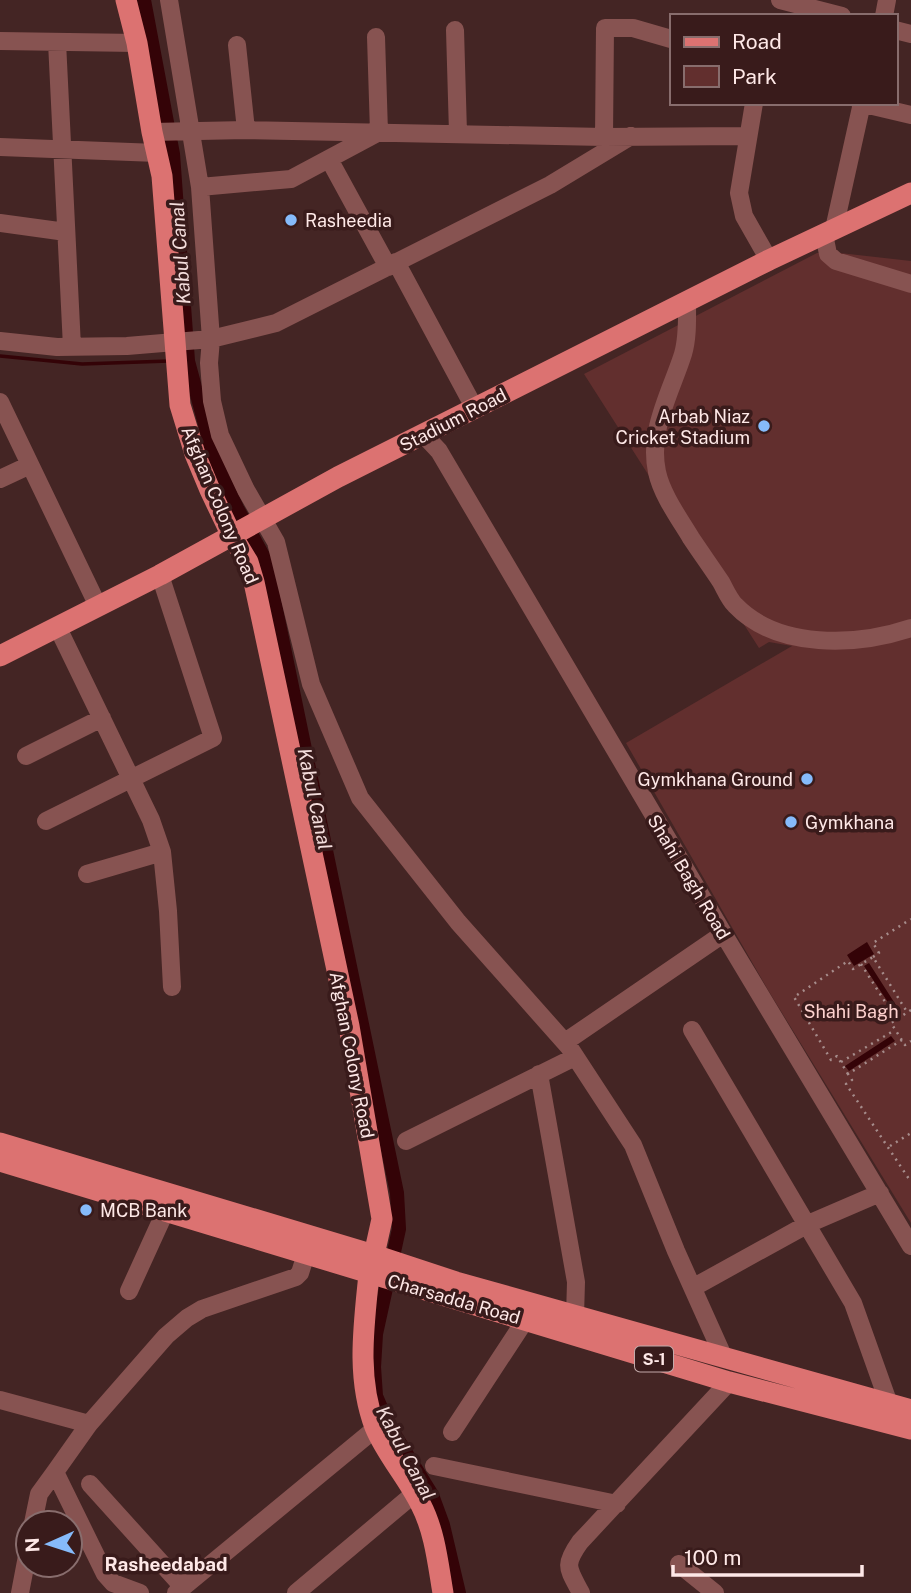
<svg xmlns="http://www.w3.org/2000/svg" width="911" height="1593" viewBox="0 0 911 1593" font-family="'Public Sans',sans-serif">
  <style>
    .green { fill: #622f2e }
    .water { fill: #340307 }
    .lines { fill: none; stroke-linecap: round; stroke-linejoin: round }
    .stream { stroke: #340307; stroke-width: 3.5 }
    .canal { stroke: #340307; stroke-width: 14 }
    .path { stroke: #a68c8b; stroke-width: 2.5; stroke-dasharray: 2 5; stroke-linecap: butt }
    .minor { stroke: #875351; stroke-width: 18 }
    .major { stroke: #dc7271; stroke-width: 21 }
    .poi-dot { fill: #86bbfb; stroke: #391b1b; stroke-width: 2.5 }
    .labels { text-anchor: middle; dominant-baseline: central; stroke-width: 7; stroke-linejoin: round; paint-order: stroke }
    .shield { fill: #391b1b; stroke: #c3aaaa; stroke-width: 2 }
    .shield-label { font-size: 16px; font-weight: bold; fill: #fee8e7 }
    .poi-label { font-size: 18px; fill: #fee8e7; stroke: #391b1b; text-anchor: start }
    .street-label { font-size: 18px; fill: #fee8e7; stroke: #391b1b }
    .park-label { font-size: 18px; fill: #fdd1ce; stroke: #391b1b }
    .water-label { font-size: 19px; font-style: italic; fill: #f4dddc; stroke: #391b1b }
    .neighbourhood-label { font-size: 19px; font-weight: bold; fill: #fee8e7; stroke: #391b1b }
  </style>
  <rect width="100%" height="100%" fill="#442524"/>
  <path class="green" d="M817,253H840L911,261V1223L768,990L626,743L792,646L769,642L759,648L584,374Z"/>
  <path class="water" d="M867,942L874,954L854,966L847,955Z
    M869,963L901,1013L897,1016L864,966Z
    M891,1036L895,1041L849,1071L845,1066Z"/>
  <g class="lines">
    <path class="stream" d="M0,356L82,364L169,361"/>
    <path class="canal" d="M144,0L173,154L188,361L214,458L237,508L266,561L397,1193L399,1229L376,1334L374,1367L376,1396L388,1424L432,1495L443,1525L459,1593"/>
    <path class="path" d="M873,957L879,953L873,943L911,919
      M861,964L896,1019
      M911,1010L891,1023L905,1045L911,1041
      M902,1040L848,1074L852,1080L846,1084L911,1182
      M841,1062L895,1030
      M848,1074L837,1056L831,1060L794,997L848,961L853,969L873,957L907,1012
      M890,1146L911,1133"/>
    <path class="minor" d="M169,0L200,187L211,339L209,363L212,401L220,435L246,490L276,542L311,684L360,798L458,922L569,1047L633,1145L676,1251L724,1358
      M780,0L842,16
      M884,16L887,0
      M455,30L458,133
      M895,30L911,34
      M0,41L137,43
      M57,42L72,347
      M237,45L246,130
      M754,103L739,193L744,216L769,260
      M860,103L911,115
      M152,132L246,130L604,137L747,136
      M604,137L605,28H633L671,39
      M0,147L157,153
      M329,159L388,267
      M200,187L291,179L379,132L376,37
      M0,223L66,232
      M834,229L862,103
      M824,234L828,254L836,261L911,284
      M396,262L475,409
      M687,301C687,318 688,337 683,354C671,392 648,430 657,472C662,495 679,518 691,538C701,553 711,567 721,582C725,589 729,599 735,605C778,650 857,646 911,628
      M0,341L57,347L127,346L211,339L276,323L550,185L631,136
      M0,402L98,606
      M424,435L439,451L726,938L911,1246
      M0,479L30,465
      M57,626L151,820L162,852L168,911L172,987
      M26,756L102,718
      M46,821L213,738L160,575
      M87,874L162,852
      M692,1030L853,1303L889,1404
      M565,1042L723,934
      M539,1074L576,1282L575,1316
      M406,1141L575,1057
      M694,1287L808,1224L880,1193
      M129,1291L165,1212
      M0,1400L89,1424
      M452,1432L526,1319
      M434,1466L617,1504
      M55,1472L105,1574L113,1583L140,1593
      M90,1484L183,1587
      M33,1523L39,1494L55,1472L89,1424L166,1336L187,1318L202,1309L296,1277L300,1273L306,1254
      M679,1564L715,1593
      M20,1593L28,1551
      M176,1593L376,1428
      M296,1593L415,1493
      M581,1593C568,1568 563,1566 580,1542L729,1382"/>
    <path class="major" d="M126,0L137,43L152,132L162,176L180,405L195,454L210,490L231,534L248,562L254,582L349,1026L382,1219L374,1255
      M0,656L160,575L338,477L769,260L911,193
      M0,1143L374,1255L456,1282L911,1410
      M0,1161L729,1382L911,1429
      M369,1274C364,1325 356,1377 375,1427C386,1454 408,1478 421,1505C435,1532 438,1564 443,1593"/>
  </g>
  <g class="poi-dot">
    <circle cx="291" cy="220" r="7"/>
    <circle cx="764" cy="426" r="7"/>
    <circle cx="807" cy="779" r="7"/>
    <circle cx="791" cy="822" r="7"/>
    <circle cx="86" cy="1210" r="7"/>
  </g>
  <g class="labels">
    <rect class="shield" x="635" y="1346.5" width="38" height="25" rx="5"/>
    <g class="shield-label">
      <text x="654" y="1359">S-1</text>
    </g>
    <g class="poi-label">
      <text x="305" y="220">Rasheedia</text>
      <text x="750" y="416" text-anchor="end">Arbab Niaz<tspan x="750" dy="21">Cricket Stadium</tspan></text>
      <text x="793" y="779" text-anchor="end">Gymkhana Ground</text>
      <text x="805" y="822">Gymkhana</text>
      <text x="100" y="1210">MCB Bank</text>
    </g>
    <g class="street-label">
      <text transform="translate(453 420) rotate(-27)">Stadium Road</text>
      <text transform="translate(220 505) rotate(67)">Afghan Colony Road</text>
      <text transform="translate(689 877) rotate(59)">Shahi Bagh Road</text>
      <text transform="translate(352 1055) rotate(79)">Afghan Colony Road</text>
      <text transform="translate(454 1299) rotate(16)">Charsadda Road</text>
    </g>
    <g class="park-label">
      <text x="851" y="1011">Shahi Bagh</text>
    </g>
    <g class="water-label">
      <text transform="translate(180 253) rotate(-94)">Kabul Canal</text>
      <text transform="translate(315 799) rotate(78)">Kabul Canal</text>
      <text transform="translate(406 1453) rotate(62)">Kabul Canal</text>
    </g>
    <g class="neighbourhood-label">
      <text x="166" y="1564">Rasheedabad</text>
    </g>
  </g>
  <rect x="670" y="14" width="228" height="91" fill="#391b1b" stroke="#886d6d" stroke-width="2"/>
  <rect x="684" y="37" width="35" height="10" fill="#dc7271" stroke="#886d6d" stroke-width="2"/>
  <text x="732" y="49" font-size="21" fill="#fee8e7">Road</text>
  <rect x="684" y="66" width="35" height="21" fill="#622f2e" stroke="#886d6d" stroke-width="2"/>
  <text x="732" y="84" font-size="21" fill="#fee8e7">Park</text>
  <g transform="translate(49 1544) rotate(267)"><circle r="33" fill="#391b1b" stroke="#886d6d" stroke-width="2"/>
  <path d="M0-5L12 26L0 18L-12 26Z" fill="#86bbfb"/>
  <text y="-10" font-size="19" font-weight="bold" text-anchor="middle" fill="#fee8e7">N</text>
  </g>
  <path d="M673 1565v10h189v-10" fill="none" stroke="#fee8e7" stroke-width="3.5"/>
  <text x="684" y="1565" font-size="21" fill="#fee8e7" stroke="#391b1b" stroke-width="5" paint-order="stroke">100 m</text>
</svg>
